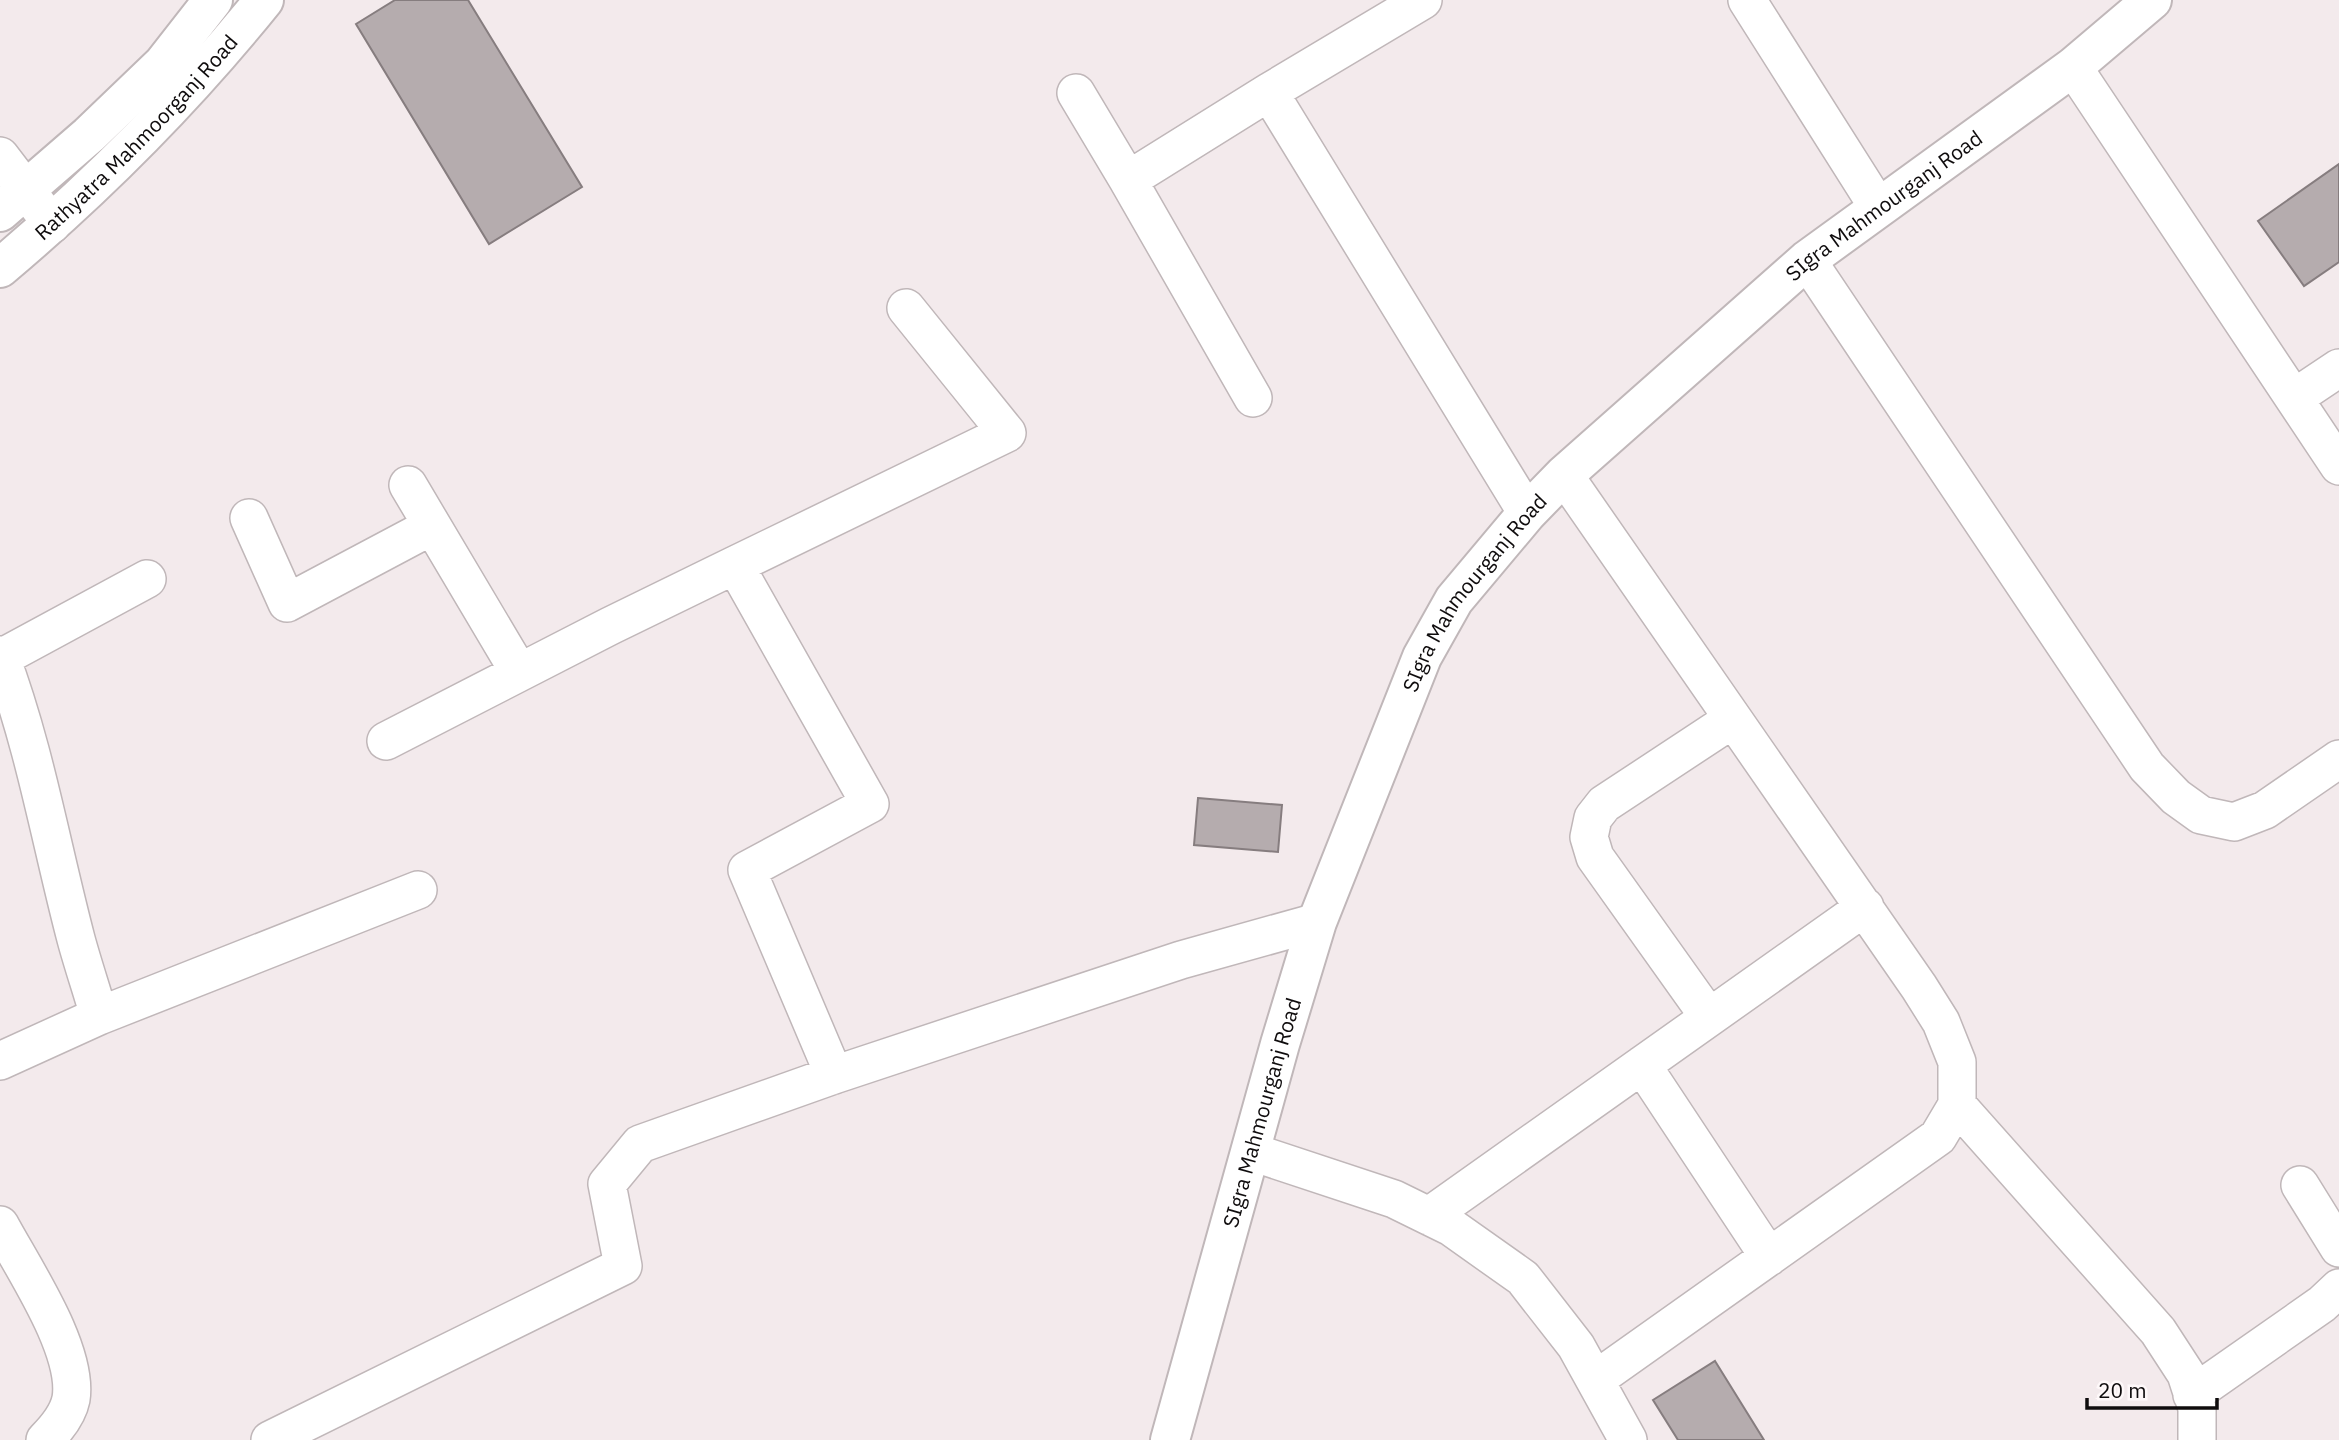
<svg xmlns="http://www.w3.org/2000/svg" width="2339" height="1440" viewBox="0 0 2339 1440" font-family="'IBM Plex Sans',sans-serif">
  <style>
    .building { fill: #b5acae; stroke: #867d7f; stroke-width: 2 }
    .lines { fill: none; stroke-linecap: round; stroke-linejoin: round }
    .minor-casing { stroke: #c0b7b9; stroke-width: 40 }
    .tertiary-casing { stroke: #c0b7b9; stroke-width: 42 }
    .primary-casing { stroke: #c0b7b9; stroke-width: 42 }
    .minor { stroke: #fff; stroke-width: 37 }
    .tertiary { stroke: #fff; stroke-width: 38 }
    .primary { stroke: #fff; stroke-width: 38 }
    .labels { text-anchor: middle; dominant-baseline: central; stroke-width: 5; stroke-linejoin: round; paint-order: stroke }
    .street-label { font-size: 21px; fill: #0f0c0d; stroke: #fef8f9 }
  </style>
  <rect width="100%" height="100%" fill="#f3eaec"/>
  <path class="building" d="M395,0H468L582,187L489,244L356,24Z
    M2339,164V262L2304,286L2258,221Z
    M1198,798L1282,805L1278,852L1194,845Z
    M1715,1361L1764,1440H1678L1653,1400Z"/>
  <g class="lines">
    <defs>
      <path id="minor" d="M1747,0L1878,207
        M2073,67L2339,466
        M1269,92L1527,513
        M1076,93L1128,180
        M0,156L52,224
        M1807,260L2147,767L2176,797L2201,815L2234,822L2265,810L2339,759
        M1253,398L1128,180L1269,92L1423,0
        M2294,398L2339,368
        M1564,475L1919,987L1941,1022L1957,1062V1105L1938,1137L1595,1380
        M408,485L519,672
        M249,518L287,603L432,526
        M0,655C35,748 51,844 76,939C83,965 92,991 99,1016
        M1,658L147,579
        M386,741L610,626L735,565
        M1709,1017L1595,857L1589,837L1593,818L1604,804L1733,719
        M0,1061L99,1016L418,890
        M1642,1065L1769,1257
        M834,1075L747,870L870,804L735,565L1007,433L906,308
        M1957,1105L2158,1331L2186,1374L2197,1408V1440
        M1252,1152L1394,1199L1451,1227L1523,1278L1576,1346L1628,1440
        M2300,1185L2339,1248
        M1429,1216L1865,907
        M0,1225C23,1268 79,1350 71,1399C68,1414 55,1430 45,1440
        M2192,1395L2322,1304L2339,1288
        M270,1440L623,1266L607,1184L640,1144L834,1075L1181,960L1317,922"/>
      <g id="tertiary">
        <path id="s1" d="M1170,1440L1280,1044L1317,922L1422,657L1454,600L1527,513L1564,475L1807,260L2073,67L2152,0"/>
      </g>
      <g id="primary">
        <path d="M0,212L89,135L163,64L213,0"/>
        <path id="s2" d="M0,268C96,187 185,98 264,0"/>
      </g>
    </defs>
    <use href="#minor" class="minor-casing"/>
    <use href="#tertiary" class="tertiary-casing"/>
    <use href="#primary" class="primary-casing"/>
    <use href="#minor" class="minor"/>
    <use href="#tertiary" class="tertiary"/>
    <use href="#primary" class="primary"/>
  </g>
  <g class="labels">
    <g class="street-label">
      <text stroke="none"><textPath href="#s2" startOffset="189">Rathyatra Mahmoorganj Road</textPath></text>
      <text stroke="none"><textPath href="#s1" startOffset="1474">SIgra Mahmourganj Road</textPath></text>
      <text stroke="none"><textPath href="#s1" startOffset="906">SIgra Mahmourganj Road</textPath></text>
      <text stroke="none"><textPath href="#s1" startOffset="340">SIgra Mahmourganj Road</textPath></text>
    </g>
  </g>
  <path d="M2087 1398v10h130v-10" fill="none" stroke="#0f0c0d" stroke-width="3.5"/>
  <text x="2098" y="1398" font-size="21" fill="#0f0c0d" stroke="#fef8f9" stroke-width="5" paint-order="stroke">20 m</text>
</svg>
